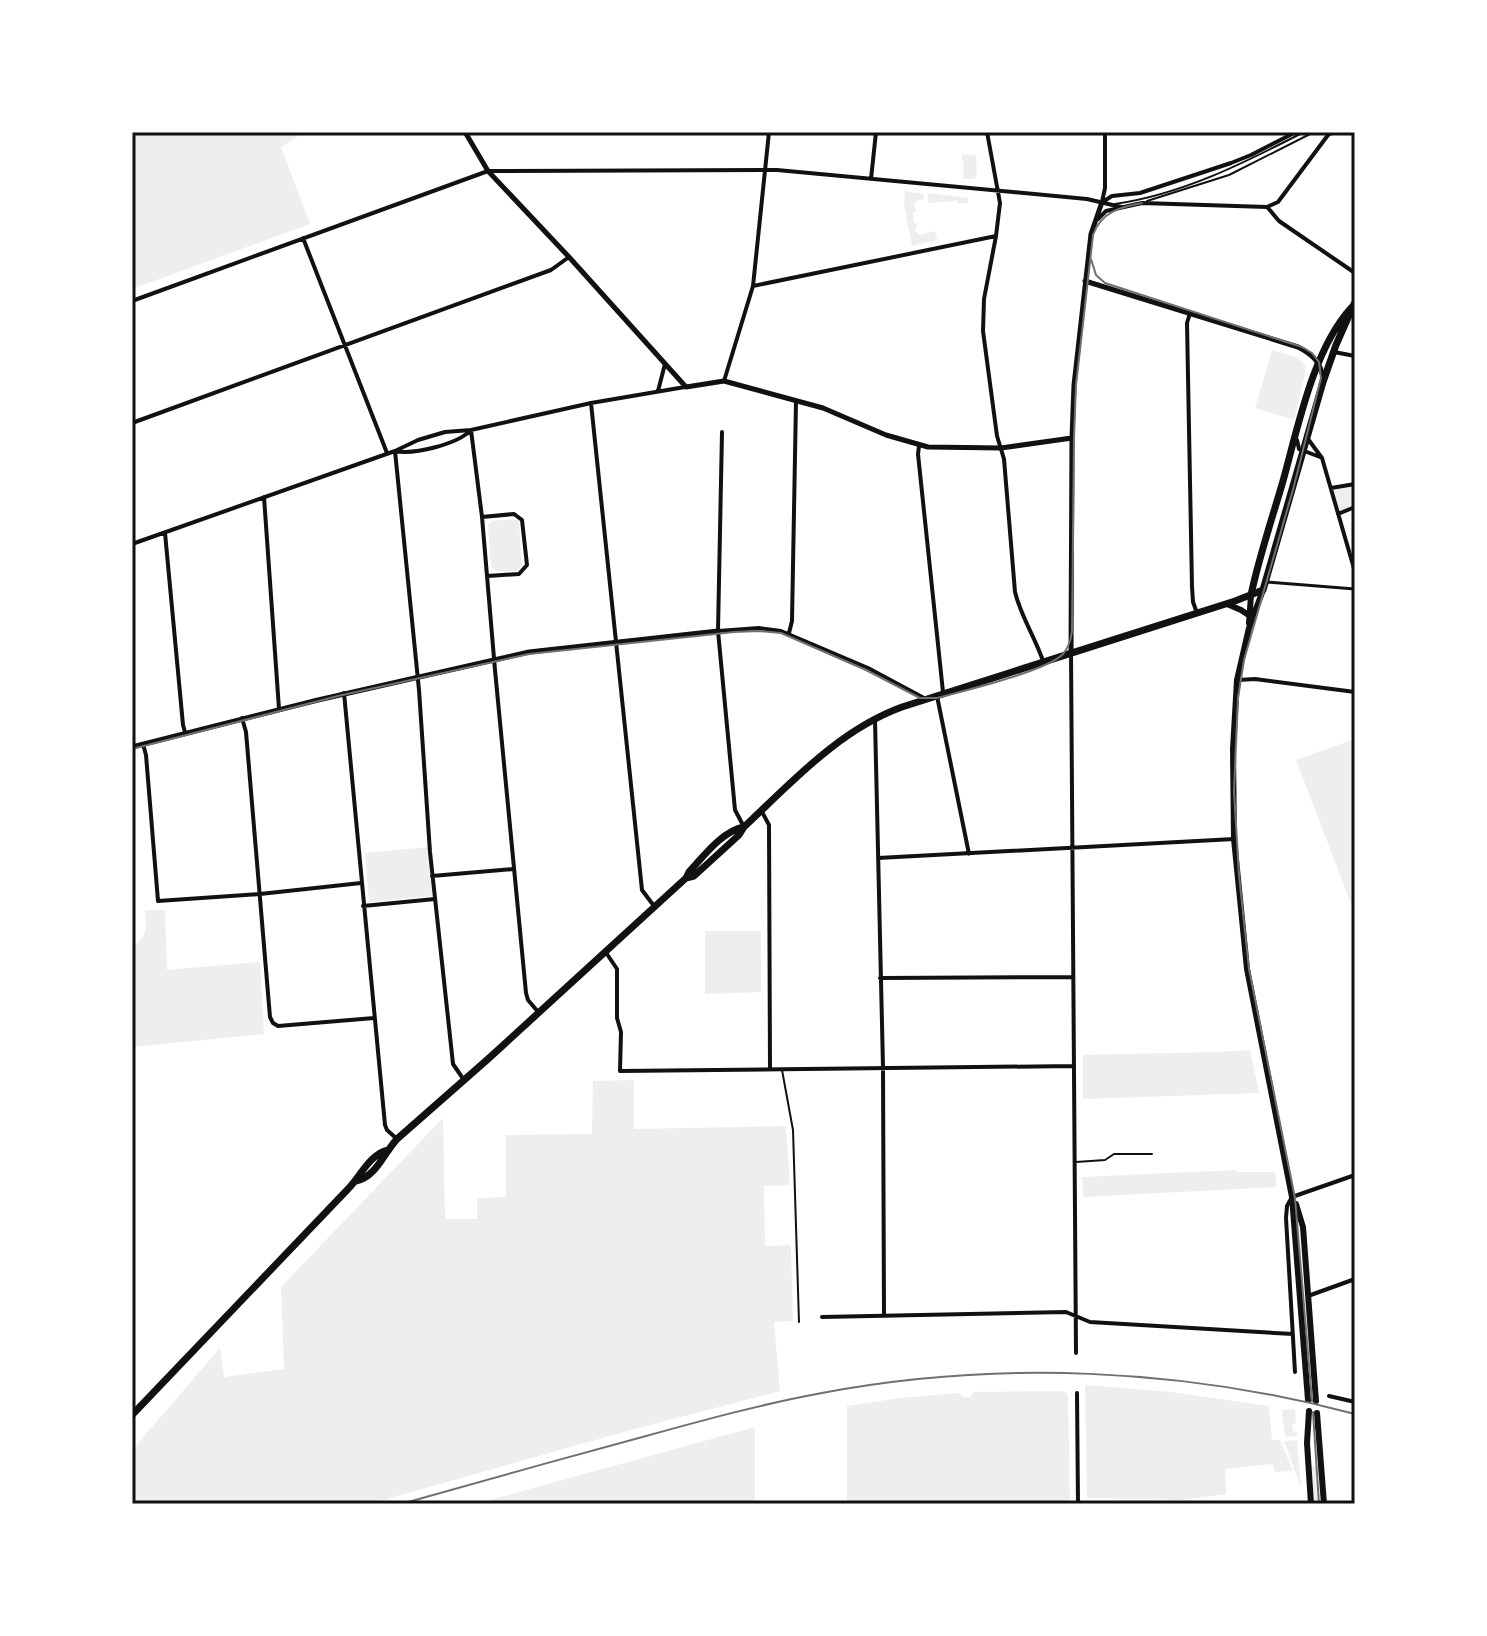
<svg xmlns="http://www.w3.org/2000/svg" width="1487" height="1636" viewBox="0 0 1487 1636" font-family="'Exo 2',sans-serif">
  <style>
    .green { fill: #eee }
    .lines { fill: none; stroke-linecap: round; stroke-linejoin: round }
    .service { stroke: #111; stroke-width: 2 }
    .pedestrian { stroke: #111; stroke-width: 3 }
    .minor { stroke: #111; stroke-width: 4 }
    .tertiary { stroke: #111; stroke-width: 5 }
    .secondary { stroke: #111; stroke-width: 6 }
    .primary { stroke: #111; stroke-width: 7 }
    .tram { stroke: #707070; stroke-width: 2 }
    .rail { stroke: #707070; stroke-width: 2 }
    .neatline { fill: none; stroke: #111; stroke-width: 3 }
  </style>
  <rect width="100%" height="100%" fill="#fff"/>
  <path class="green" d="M132,132H304L281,147L310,224L132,289Z
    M962,154L976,155L977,175L974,179H963L964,162L962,161Z
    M905,191L923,194L924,200H917L913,205L917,211L912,214L914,216L913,222L918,224L915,230L919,235L935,231L937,240L912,246L904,204Z
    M928,193L968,198V203L956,204L958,202L955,199V201L942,202L941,200L940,202L928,203Z
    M1272,350L1296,357L1305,365V374L1294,420L1255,408Z
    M1355,484V507L1338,514L1331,488Z
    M514,519L519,521L522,565L517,571H497L491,567L488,525L493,521Z
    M1355,739V914L1296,760Z
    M428,847L432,896L369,902L365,853Z
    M145,910H165L167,970L260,962L264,1034L132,1047V961L136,960L132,946C148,938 146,926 145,910Z
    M705,931H761V992L705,994Z
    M1250,1050L1259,1093L1083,1099V1055C1139,1053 1195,1054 1250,1050Z
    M634,1080V1129L786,1126L790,1185L764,1186L765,1246L791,1245L793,1321L774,1322L780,1391L631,1430L369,1504H132V1450L220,1348L224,1377L284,1369L281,1287L443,1118L445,1219H477V1198L506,1197V1135L592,1134L593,1081Z
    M1237,1170V1172H1275L1277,1187L1083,1197L1082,1177Z
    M1085,1385L1171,1392L1269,1406L1272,1440H1280L1293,1471L1275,1472L1273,1464L1225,1469L1226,1494L1182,1500L1087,1498Z
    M1063,1391L1068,1395L1070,1504H847V1406L900,1398L959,1393L963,1397H970L974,1392Z
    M1290,1409L1295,1410L1296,1423L1292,1424L1293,1431L1297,1432V1436L1285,1437L1282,1410Z
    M755,1427V1504H475Z
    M1297,1440L1301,1488L1284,1441Z
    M1311,1466H1319L1322,1504H1314Z"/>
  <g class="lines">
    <path class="service" d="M1147,201L1229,175L1314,132
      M1115,204C1183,194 1244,163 1304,132
      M782,1070L793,1130L799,1322
      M1076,1162L1105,1160L1114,1154H1152"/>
    <path class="pedestrian" d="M1267,582L1355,589"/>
    <path class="minor" d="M987,132L1000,203L996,236L984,299L983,331L997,436L1004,459L1015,592C1021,617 1035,637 1043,661
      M871,179L876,132
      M1104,201L1112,196L1140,193L1231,163L1251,155L1296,132
      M1102,202L1105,188V132
      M1268,208L1279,221L1355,273
      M1098,219L1106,211L1142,203L1267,207L1278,202L1328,135L1333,132
      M303,238L387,453
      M753,286L996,236
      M132,301L488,171L777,170L1087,199L1121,207
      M1190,313L1187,323L1192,587L1193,602L1197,613
      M1334,352L1355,356
      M724,381L753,286L769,132
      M658,391L665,364
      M591,403L642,890L654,906
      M132,423L551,270L569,257
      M471,430L482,517L495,670L526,993L528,1000L539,1013
      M722,432L718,631L735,810L744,827
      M1308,439L1322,458L1355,572
      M1297,440L1299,449L1320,457
      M919,446L918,454L943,692
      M395,451L419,690L430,852L453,1064L464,1080
      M395,451C414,455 458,444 471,430
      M1331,488L1355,484
      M264,497L279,709
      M1338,514L1355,507
      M482,517L514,514L522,520L527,565L519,574L487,576
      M165,533L183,725L185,732
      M132,544L395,451L418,440L445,432L471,430L591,403L685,387
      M718,631L759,628L781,631L868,668L924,698
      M789,633L792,621L796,401
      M1071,653L1076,1353
      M1238,680L1255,679L1355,692
      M344,693L385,1125L387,1130L397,1139
      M937,696L969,854
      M242,718L246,732L270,1017L273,1023L278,1026L374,1018
      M875,720L883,1067L884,1315
      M143,744L146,755L158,901L260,894L361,883
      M761,810L769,825L770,1069
      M878,858L1234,839
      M432,876L514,869
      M363,906L435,899
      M605,951L617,969V1018L621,1032L620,1071L1073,1066
      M880,978L1073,977
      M1308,1296L1355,1279
      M822,1317L1066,1312L1090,1322L1293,1334
      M1295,1372L1286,1218L1287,1206L1292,1197L1355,1175
      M1077,1393L1078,1504
      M1329,1396L1355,1402"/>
    <path class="tertiary" d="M465,132L488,171L569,257L686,387L724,381L823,408L886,435L928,447L1001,448L1072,438
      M1085,281L1298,347C1312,354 1322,363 1323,380
      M1071,653L1072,438L1074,385L1091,234L1102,202
      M132,747L318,700L529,652L718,631"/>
    <path class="secondary" d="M1263,590L1249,628L1237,680L1233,749L1234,839L1247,969L1292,1197L1308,1400
      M1227,604L1241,610L1250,616
      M1249,623L1251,595
      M1296,1204L1303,1227L1316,1401
      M1309,1411L1307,1443L1311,1504
      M1317,1413L1324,1504"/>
    <path class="primary" d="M1251,595C1259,557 1272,519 1283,481C1298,427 1313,350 1351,308
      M686,878L689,872C703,857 722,831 744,827
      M356,1181C376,1177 384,1153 397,1139L488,1059L686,878L694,876L739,835L744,827C792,782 839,730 902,707L1235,601L1263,590L1323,382L1336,345L1354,304
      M132,1415L348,1189C360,1177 370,1154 388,1150"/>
    <path class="tram" d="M1091,259L1096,275L1105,283L1302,347L1312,353L1319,362L1321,378L1294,486L1244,660L1238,698L1234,791L1239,875L1249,969L1295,1198L1312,1401
      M132,749L338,696L529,654L734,632L758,631L781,633L866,670L920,698H937C963,691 1047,671 1063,654C1069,647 1071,640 1072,631L1074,438L1076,385L1093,235C1101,212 1120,207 1142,203
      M1313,1412L1319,1504"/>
    <path class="rail" d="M401,1504C483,1481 564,1458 646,1436C704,1420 762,1404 822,1393C998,1360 1182,1368 1355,1414"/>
  </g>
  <rect width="1487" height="1636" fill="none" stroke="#ffffff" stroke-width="268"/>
  <rect x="134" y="134" width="1219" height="1368" class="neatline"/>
</svg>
